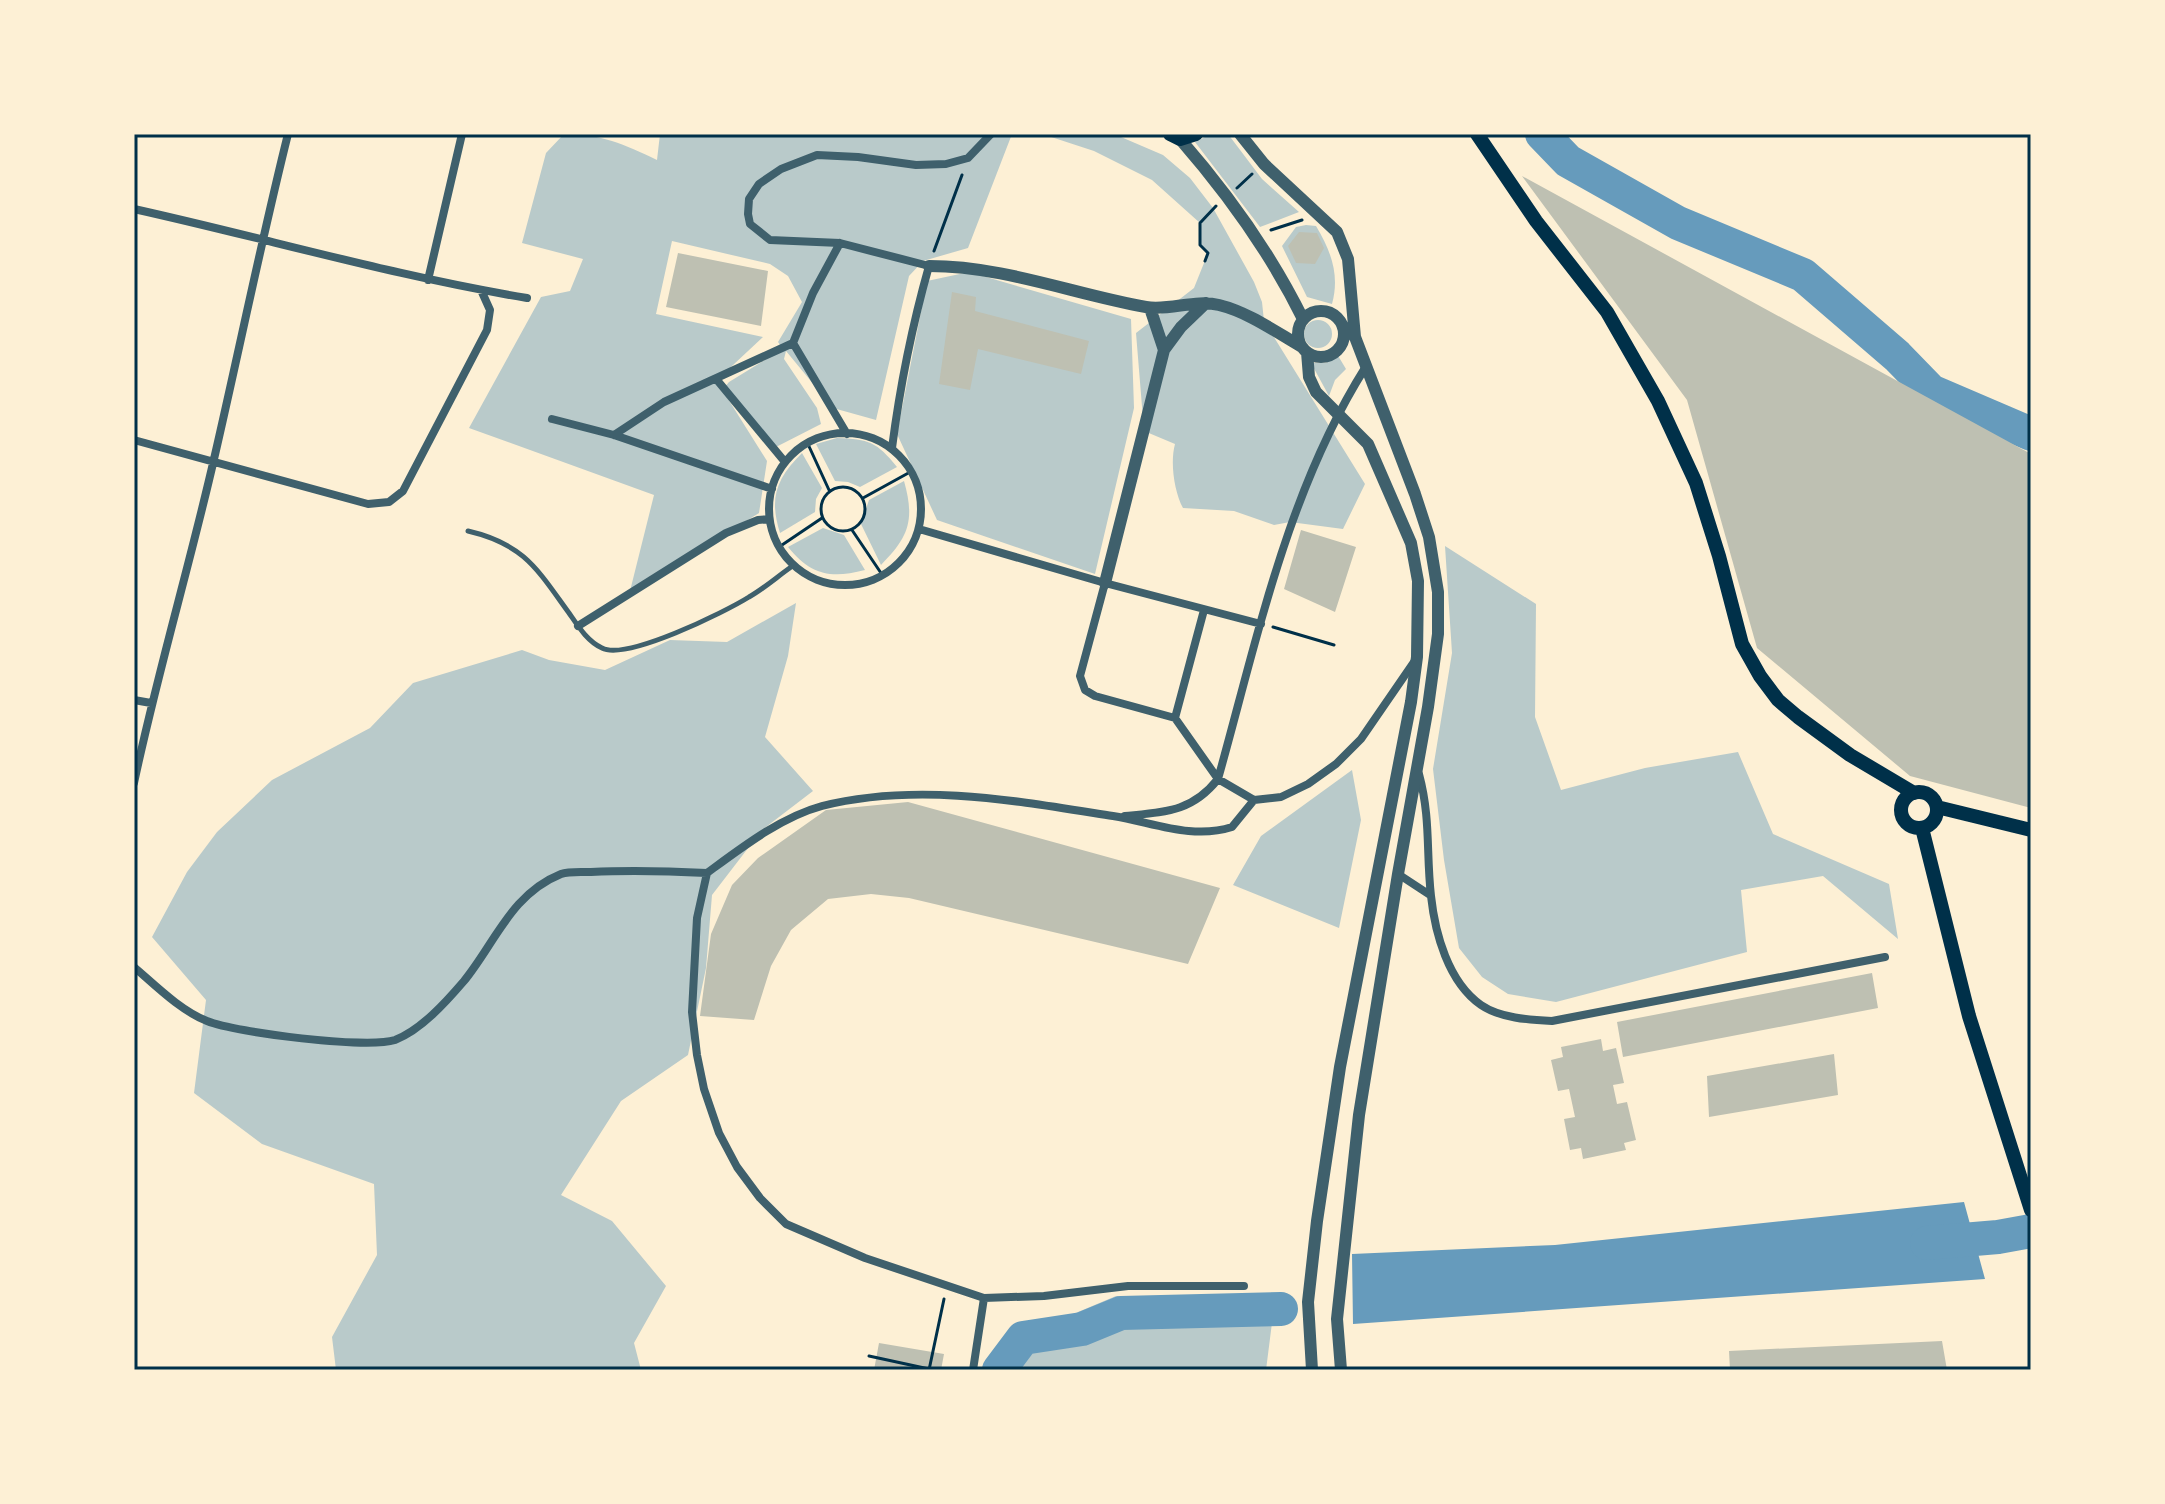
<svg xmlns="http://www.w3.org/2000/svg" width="2165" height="1504" viewBox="0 0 2165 1504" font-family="'Source Sans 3',sans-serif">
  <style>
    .green { fill: #b9caca; fill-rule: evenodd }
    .water { fill: #669bbc }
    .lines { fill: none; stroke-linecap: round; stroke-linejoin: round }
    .river { stroke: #669bbc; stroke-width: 34 }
    .building { fill: #bec0b2 }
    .path { stroke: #003049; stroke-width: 3 }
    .service { stroke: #3f606c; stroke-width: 5 }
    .minor { stroke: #3f606c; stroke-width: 8 }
    .tertiary { stroke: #3f606c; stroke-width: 12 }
    .secondary { stroke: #003049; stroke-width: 14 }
    .neatline { fill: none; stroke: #003049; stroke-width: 3 }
  </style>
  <rect width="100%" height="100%" fill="#fdf0d5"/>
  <path class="green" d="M564,134C601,134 624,144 657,160L660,134H1012L968,248L923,261L909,276L876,420L833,408L786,351L784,359L817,408L821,424L776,447L723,391L767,461L759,513L629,595L654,495L469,428L541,297L570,291L583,259L522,243L546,153ZM672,241L770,264L788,276L802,302L778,342L783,349L729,382L723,389L717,380L763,337L656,314Z
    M1042,134H1114L1163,155L1190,178L1213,208L1254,282L1262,302L1264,321L1365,484L1343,529L1290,522L1274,525L1234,511L1183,508C1174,491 1170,462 1175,444L1144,431L1136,333L1194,288L1208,253L1200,245V223L1152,180L1094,151Z
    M1211,134H1228L1262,179L1299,212L1260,227L1195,142Z
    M1306,225L1316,226C1331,251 1340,275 1332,304L1307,297L1282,246L1296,227Z
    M969,272L1131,319L1134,408L1095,574L937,520L897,434L927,281Z
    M1304 334a14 14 0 1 1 28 0a14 14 0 1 1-28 0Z
    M1337,354L1346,369L1335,380L1329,396L1311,363H1326Z
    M837,438C869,439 877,442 897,467L860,487L848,482L835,481L816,444Z
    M802,453L822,488L816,499L815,512L780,533C769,498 776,479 802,453Z
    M904,481C915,520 909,537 881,565L861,524L869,500Z
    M823,528L844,535L865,570C830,579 811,575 788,547Z
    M1445,546L1536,604L1535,717L1561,790L1645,768L1738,752L1773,834L1889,884L1898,939L1823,876L1741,890L1747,952L1556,1002L1508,994L1482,977L1459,948L1444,860L1433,769L1452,653Z
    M796,603L788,656L765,737L813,791L762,830L712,895L706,968L688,1055L621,1101L561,1195L612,1221L666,1286L634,1343L641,1370H336L332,1337L377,1255L374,1184L262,1144L194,1093L206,1000L152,937L187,872L217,832L272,780L370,728L413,683L522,650L549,660L605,670L670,640L727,642Z
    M1352,770L1361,820L1339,928L1233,885L1261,836Z
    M1116,1296L1274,1307L1266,1370H991L999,1349L1021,1336Z"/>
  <path class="water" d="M1964,1202L1985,1279L1353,1324L1352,1254L1555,1245Z"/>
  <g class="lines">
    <path class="river" d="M1542,134L1568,161L1678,223L1803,275L1897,356L1931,391L2031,434
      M1927,1243L1998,1237L2031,1231
      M999,1370L1023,1338L1082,1329L1121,1313L1281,1309"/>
  </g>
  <path class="building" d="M1522,176L2031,454V808L1910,776L1757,648L1687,400Z
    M1299,232L1317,233L1324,248L1315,264L1296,263L1288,246Z
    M678,253L768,271L761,326L666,307Z
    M952,292L976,297L975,311L1089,341L1081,374L978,349L970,390L939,384Z
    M1301,530L1356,547L1335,612L1284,589Z
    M908,802L1220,888L1188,964L909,898L871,894L828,899L791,930L771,966L754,1020L700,1016L711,934L732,885L758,858L826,810Z
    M1872,973L1878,1008L1623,1057L1617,1022Z
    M1601,1039L1603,1051L1616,1048L1624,1083L1613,1085L1617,1104L1627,1102L1636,1140L1624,1143L1626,1150L1583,1159L1581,1148L1570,1150L1564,1119L1575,1117L1569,1089L1558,1091L1551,1060L1563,1057L1561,1047Z
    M1834,1054L1838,1095L1709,1117L1707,1076Z
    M1942,1341L1947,1370H1730L1729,1351Z
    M879,1343L944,1354L941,1370H874Z"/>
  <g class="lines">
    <path class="path" d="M1237,188L1252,174
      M1271,230L1302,220
      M934,251L962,175
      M1205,261L1208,253L1200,245V223L1216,206
      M807,442L829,490
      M821 509a22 22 0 1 1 44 0a22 22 0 1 1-44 0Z
      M863,498L912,471
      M852,530L883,576
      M779,547L822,518
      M1273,627L1334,645
      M869,1356L929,1369
      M929,1370L944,1299"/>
    <path class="service" d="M468,531C524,544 537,569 569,613C578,626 587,641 602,648C626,661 725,612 749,597C765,588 779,575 794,565"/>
    <path class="minor" d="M134,209C265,238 394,276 527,298
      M840,243L813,293L793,343L847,434
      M428,280L462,134
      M717,380L785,462
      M552,419L614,435L772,489
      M769 509a76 76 0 1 1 152 0a76 76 0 1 1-152 0Z
      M614,435L664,402L793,343
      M134,440L368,504L389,502L403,491L487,330L490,310L481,290
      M892,448C900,386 912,326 929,266L840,243L770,240L750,224L748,214L749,199L759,184L781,169L817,155L858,157L916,165L946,164L968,158L991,134
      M919,529L1105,583L1261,624
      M1105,583L1080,676L1085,690L1095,696L1175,718L1218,779L1254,800L1281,797L1308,784L1336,764L1361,739L1414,662
      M578,626L726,533L758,520L769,519
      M134,700L151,703
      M1175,718L1204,610
      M1419,774C1431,819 1426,852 1431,896C1435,933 1448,982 1481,1005C1500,1018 1529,1020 1552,1021L1885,957
      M134,783C157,674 189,568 214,459C239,351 261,242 288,134
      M1125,816C1165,812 1192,812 1218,779C1257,640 1287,492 1365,368
      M1398,874L1430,895
      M134,967C156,986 181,1011 207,1021C237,1033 367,1049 395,1040C421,1030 446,1002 464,981C495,943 511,894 561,874C569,871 581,872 591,872C630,870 668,871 707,873
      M1244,1286H1128L1044,1296L984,1298L865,1258L786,1224L760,1198L737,1167L719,1133L704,1089L697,1055L692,1012L697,918L707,873C741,848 781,817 822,806C917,782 1018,801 1113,816C1152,822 1192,840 1232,827L1254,800
      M973,1370L984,1298"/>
    <path class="tertiary" d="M1240,134L1264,164L1337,232L1348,259L1355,337L1415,494L1429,537L1438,592V634L1428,707L1398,874L1359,1115L1337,1319L1341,1370
      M1180,139C1228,194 1271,254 1303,319
      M929,266C1004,266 1073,294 1146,307C1170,311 1195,299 1219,305C1248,312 1276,332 1302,347
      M1150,308L1164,350
      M1298 334a23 23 0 1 1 46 0a23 23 0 1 1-46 0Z
      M1307,352L1309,377L1316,392L1368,444L1411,543L1418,581L1417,657L1411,702L1340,1067L1317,1221L1308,1302L1312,1370
      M1105,583L1164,350L1181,327L1206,303"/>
    <path class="secondary" d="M1170,134L1180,139L1196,134
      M1477,134L1536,221L1607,312L1658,401L1696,483L1719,556L1742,644L1760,676L1778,700L1798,717L1850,755L1914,793
      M1901 810a18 18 0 1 1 36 0a18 18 0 1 1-36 0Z
      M1937,807L2031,830
      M1922,828L1969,1016L2031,1210"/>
  </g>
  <rect width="2165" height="1504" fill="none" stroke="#fdf0d5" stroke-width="272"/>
  <rect x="136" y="136" width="1893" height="1232" class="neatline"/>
</svg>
